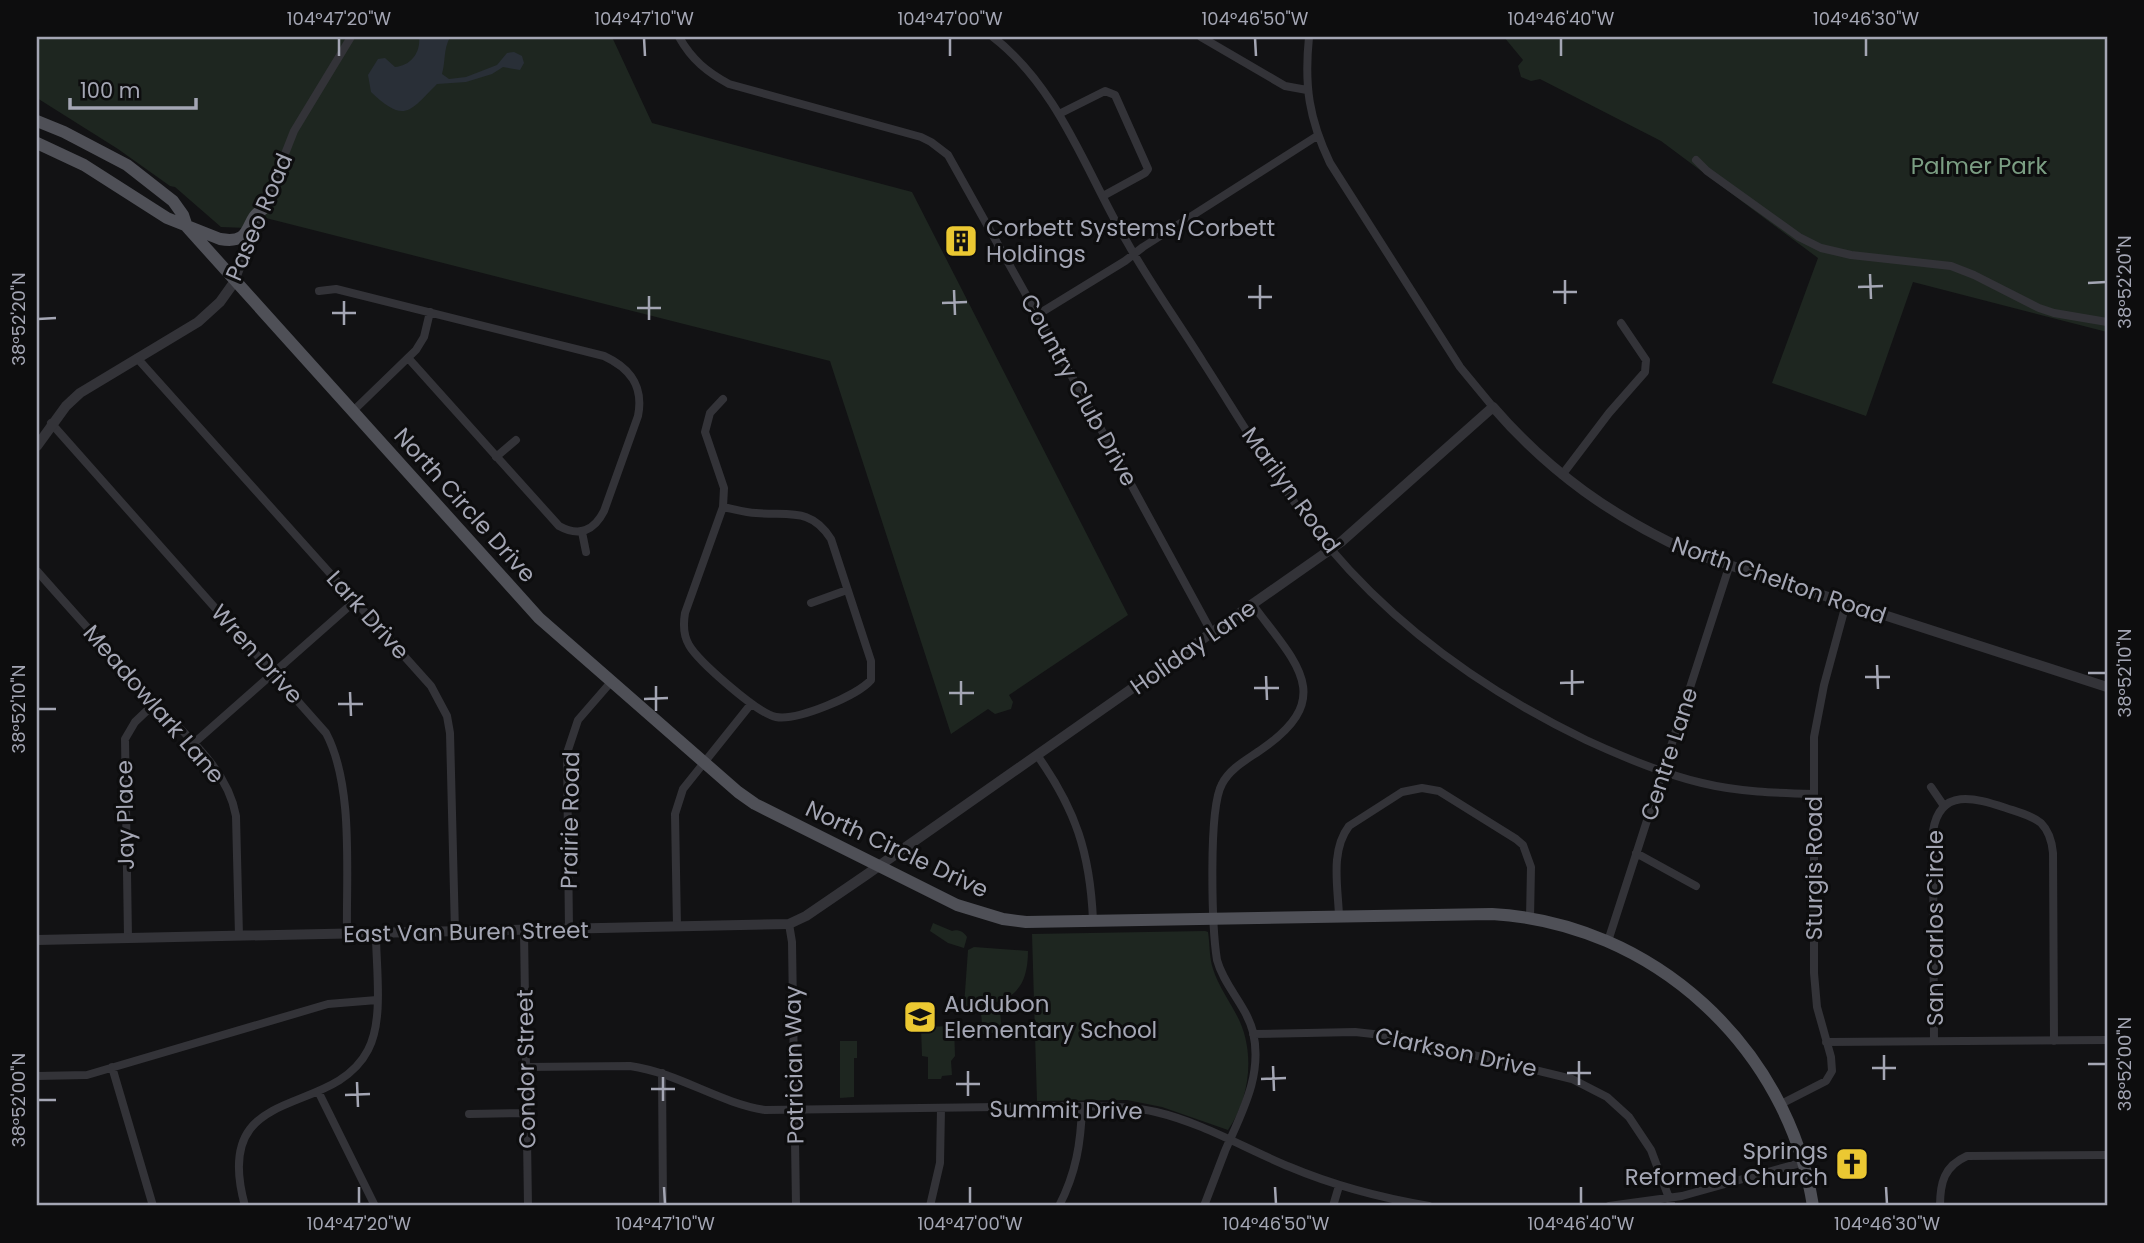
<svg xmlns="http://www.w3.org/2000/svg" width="2144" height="1243" viewBox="0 0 2144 1243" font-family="Poppins,sans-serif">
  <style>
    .green { fill: #1e2620 }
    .water { fill: #292f37 }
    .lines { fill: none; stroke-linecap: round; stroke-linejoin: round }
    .minor { stroke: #333338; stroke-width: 8 }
    .tertiary { stroke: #333338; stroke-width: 10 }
    .primary { stroke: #4f5057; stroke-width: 12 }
    .ticks { fill: none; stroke: #a4a6b4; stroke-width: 2.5 }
    .labels { text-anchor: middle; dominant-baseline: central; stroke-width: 6; stroke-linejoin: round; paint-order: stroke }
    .park-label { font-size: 23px; fill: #7b9e83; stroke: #0d0d0e }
    .street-label { font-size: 23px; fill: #a4a6b4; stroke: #0d0d0e }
    .poi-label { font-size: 23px; fill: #a4a6b4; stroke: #0d0d0e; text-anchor: start }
    .neatline { fill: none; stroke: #a4a6b4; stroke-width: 2.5 }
    .ticks-label { font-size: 18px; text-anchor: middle; fill: #a4a6b4 }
  </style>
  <rect width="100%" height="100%" fill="#121214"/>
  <path class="green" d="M37,37H612L652,123L912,192L1128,615L1009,695L1013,702L1011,709L995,714L988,709L951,734L830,361L254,215L247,228L221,227L175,187L170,186L118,149L37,98Z
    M1504,37H2107V332L1913,282L1866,416L1772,383L1818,258L1661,141L1540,79L1531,81L1521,77L1518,66L1523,60Z
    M933,923L952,931C958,929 964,932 967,937L964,948L948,943L930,931Z
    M1205,931L1208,932C1210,945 1209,957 1213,969C1219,988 1232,1004 1240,1022C1255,1056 1249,1100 1228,1130L1162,1107L1127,1100L1037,1101L1032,934Z
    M974,947L1028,951C1028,996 1005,1005 964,1006L968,950Z
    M1000,1011L1002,1032L983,1034L981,1013Z
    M954,1026L955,1056L951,1061L952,1075L942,1076L941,1079H928V1057L922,1056L921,1027Z
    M840,1041H857V1058H854V1097L840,1098Z"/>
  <path class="water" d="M419,37H450C443,51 446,59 442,74L449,79L466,77L497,65L507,53L514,52L522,56L524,63L520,70L503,67L492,74L466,82L437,84C409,112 405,124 371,92L368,75L378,59L385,58L395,67C411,66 421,52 419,37Z"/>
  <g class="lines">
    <path class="minor" d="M679,37C692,60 707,72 729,84L921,137L931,142L948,155L1090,409L1212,633
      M993,37C1059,88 1086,172 1127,242C1150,283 1178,322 1203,362C1243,424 1281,490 1329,547C1399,630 1489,693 1586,740C1623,757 1663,774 1702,783C1739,792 1776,793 1814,794
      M1201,37L1285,86L1307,90
      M1309,37C1304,86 1309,119 1330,163L1460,367L1493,407
      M1059,114L1105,91L1115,95L1148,169L1145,173L1103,196
      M1696,160L1707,171L1799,237L1821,248L1851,255L1951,266L1974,275L2039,308L2054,313L2107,322
      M235,281L294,131L351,37
      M319,291L336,289L604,356C630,368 644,386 638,416L604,511C594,531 579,537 559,526L409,359
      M1037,315L1125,261L1143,247L1317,136
      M137,358L431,686L447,716L450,733L455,932
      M352,412L416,350L424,337L430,312
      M51,423L326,733C354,786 346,873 347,934
      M496,457L516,440
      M1562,475L1609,413L1645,372L1646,360L1621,323
      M723,507C734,509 745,513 756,513C789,516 811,507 831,539L871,661V680C857,696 797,721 776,717C758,714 698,661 689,645C683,635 683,625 685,613L723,507L724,488L705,432L710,413L723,399
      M582,532L586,552
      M37,571C74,613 111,654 149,696C181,732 227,766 236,816L239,936
      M811,603L847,590
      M194,743L355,601
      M1037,755C1076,810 1090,853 1093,920
      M1931,787L1944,806
      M1636,853L1696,886
      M1339,916C1338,887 1330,851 1349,826L1402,792L1422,788L1439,791L1516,839L1523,845L1531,867L1530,918
      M789,924L792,942L796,1206
      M677,927L675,814L683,789L751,704
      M569,930L567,753L578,720L611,682
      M524,931L528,1206
      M128,938L125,739L135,722L155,703
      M1608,941L1729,567
      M1253,1034L1355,1032L1400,1037L1572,1079L1607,1097L1629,1117L1651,1150L1672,1206
      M1934,1041L1933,831C1940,787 1975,798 2006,808C2018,812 2031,815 2041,823C2049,831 2052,842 2053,853L2054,1041
      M1826,1042L2107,1040
      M112,1067L153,1206
      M526,1067L630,1066C679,1073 719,1103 765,1110L1082,1106C1107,1107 1132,1106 1156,1112C1203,1123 1246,1149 1290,1167C1335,1186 1382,1198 1429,1206
      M662,1073L663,1206
      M37,1076L87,1075L328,1004L377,1000
      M318,1091L375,1206
      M1781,1104L1826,1081L1832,1071L1831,1057L1817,1007L1814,973V737L1824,685L1846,604
      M469,1114L527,1113
      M245,1206C210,1080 332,1120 368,1050C384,1020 376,968 376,934
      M930,1206L940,1163L941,1108
      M1059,1206C1076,1173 1081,1143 1082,1106
      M1204,1206C1211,1188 1218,1169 1225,1151C1242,1112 1263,1075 1253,1032C1246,1005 1224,986 1217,960C1212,928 1208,809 1222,784C1230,768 1248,759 1262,749C1338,697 1294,661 1253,605
      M1333,1206L1339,1186
      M1609,1206L1682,1196L1804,1162
      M1940,1206C1940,1183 1944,1166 1967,1156L2107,1155"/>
    <path class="tertiary" d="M37,446L66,406L80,393L198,322L220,302L235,281
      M37,940L789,924L806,916L866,875L1341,542L1493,407C1550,473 1613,517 1692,553L2107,687"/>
    <path class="primary" d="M37,121L64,132L127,165L173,201L183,215L187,227L539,618L738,792L755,804L957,905L1003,919L1026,922L1492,914C1653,923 1788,1047 1813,1206
      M37,143L84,165L167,218L220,239C255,245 243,220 263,209"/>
  </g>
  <path class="ticks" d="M339,38V56M644,38L645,56M950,38V56M1255,38L1256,56M1561,38V56M1866,38V56M1870,274L1871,299M1565,280V304M2088,283L2106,282M1260,285V309M1858,287L1883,286M954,290L955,315M1553,292H1577M649,296V320M1248,297H1272M344,301V325M942,303L967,302M637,308H661M332,313H356M38,319L56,318M1877,665L1878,689M1572,670V695M2088,673H2106M1266,676L1267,700M1865,677H1890M961,681V705M1560,683L1584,682M656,686V711M1254,688H1279M350,692L351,716M949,693H974M644,699L668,698M338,704H363M38,709H56M1884,1055V1080M1579,1061V1085M2088,1064H2106M1273,1066L1274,1091M1872,1068H1896M968,1071V1096M1567,1073H1591M663,1077V1101M1261,1079L1286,1078M357,1082L358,1107M956,1084H980M651,1089H675M345,1095L370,1094M38,1100H56M359,1187V1204M664,1187L665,1204M970,1187V1204M1275,1187L1276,1204M1581,1187V1204M1886,1187L1887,1204"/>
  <defs>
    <symbol id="building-square" viewBox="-11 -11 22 22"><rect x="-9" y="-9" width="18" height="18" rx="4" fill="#ebc832" stroke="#0d0d0e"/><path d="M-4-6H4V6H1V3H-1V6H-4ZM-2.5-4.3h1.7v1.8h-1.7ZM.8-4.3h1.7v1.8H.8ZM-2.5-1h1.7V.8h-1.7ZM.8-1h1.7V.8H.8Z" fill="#111"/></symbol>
    <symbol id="school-square" viewBox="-11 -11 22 22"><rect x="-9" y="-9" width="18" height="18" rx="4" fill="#ebc832" stroke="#0d0d0e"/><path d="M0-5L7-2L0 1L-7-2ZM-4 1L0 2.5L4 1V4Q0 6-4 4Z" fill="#111"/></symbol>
    <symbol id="church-square" viewBox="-11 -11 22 22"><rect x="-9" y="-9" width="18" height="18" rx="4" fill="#ebc832" stroke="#0d0d0e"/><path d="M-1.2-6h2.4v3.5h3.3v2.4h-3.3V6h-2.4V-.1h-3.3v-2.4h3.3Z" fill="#111"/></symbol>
  </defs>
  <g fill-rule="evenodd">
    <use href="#building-square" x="942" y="222" width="38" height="38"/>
    <use href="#school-square" x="901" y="998" width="38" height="38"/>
    <use href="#church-square" x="1833" y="1145" width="38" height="38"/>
  </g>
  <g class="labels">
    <g class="park-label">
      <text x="1979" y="166">Palmer Park</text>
    </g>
    <g class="street-label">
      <text transform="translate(259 217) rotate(-67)">Paseo Road</text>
      <text transform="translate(1079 390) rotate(61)">Country Club Drive</text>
      <text transform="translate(1291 490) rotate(54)">Marilyn Road</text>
      <text transform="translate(465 505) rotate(48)">North Circle Drive</text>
      <text transform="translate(1779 580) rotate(19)">North Chelton Road</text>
      <text transform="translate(368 615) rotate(48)">Lark Drive</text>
      <text transform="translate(1193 647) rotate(-35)">Holiday Lane</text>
      <text transform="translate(257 654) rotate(48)">Wren Drive</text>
      <text transform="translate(154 704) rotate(49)">Meadowlark Lane</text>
      <text transform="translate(1669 754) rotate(-72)">Centre Lane</text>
      <text transform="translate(125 815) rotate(-91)">Jay Place</text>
      <text transform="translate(570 820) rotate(-89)">Prairie Road</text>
      <text transform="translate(897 849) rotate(25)">North Circle Drive</text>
      <text transform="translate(1814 868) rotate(-90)">Sturgis Road</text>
      <text transform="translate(1935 928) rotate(-90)">San Carlos Circle</text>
      <text transform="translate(466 932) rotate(-1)">East Van Buren Street</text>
      <text transform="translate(1456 1052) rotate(12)">Clarkson Drive</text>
      <text transform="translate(794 1065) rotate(-91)">Patrician Way</text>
      <text transform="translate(526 1069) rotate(-91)">Condor Street</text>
      <text transform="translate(1066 1110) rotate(1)">Summit Drive</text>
    </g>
    <g class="poi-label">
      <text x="986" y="228">Corbett Systems/Corbett<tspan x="986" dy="26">Holdings</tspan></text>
      <text x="944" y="1004">Audubon<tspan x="944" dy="26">Elementary School</tspan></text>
      <text x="1828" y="1151" text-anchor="end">Springs<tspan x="1828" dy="26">Reformed Church</tspan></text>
    </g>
  </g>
  <rect width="2144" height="1243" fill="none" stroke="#0d0d0e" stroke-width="77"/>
  <path d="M70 98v10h126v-10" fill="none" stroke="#a4a6b4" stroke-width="3.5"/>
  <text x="80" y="98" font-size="21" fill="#a4a6b4" stroke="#0d0d0e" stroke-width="5" paint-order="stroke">100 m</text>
  <rect x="38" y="38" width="2068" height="1166" class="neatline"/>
  <g class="ticks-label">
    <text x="339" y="25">104°47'20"W</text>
    <text x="644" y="25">104°47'10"W</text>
    <text x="950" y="25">104°47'00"W</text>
    <text x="1255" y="25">104°46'50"W</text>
    <text x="1561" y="25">104°46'40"W</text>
    <text x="1866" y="25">104°46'30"W</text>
    <text transform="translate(2125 282) rotate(-90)" y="6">38°52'20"N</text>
    <text transform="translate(19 319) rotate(-90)" y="6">38°52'20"N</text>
    <text transform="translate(2125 673) rotate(-90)" y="6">38°52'10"N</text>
    <text transform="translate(19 709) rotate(-90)" y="6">38°52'10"N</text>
    <text transform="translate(2125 1064) rotate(-90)" y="6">38°52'00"N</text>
    <text transform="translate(19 1100) rotate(-90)" y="6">38°52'00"N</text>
    <text x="359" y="1230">104°47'20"W</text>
    <text x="665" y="1230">104°47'10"W</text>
    <text x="970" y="1230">104°47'00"W</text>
    <text x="1276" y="1230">104°46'50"W</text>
    <text x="1581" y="1230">104°46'40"W</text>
    <text x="1887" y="1230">104°46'30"W</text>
  </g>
</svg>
